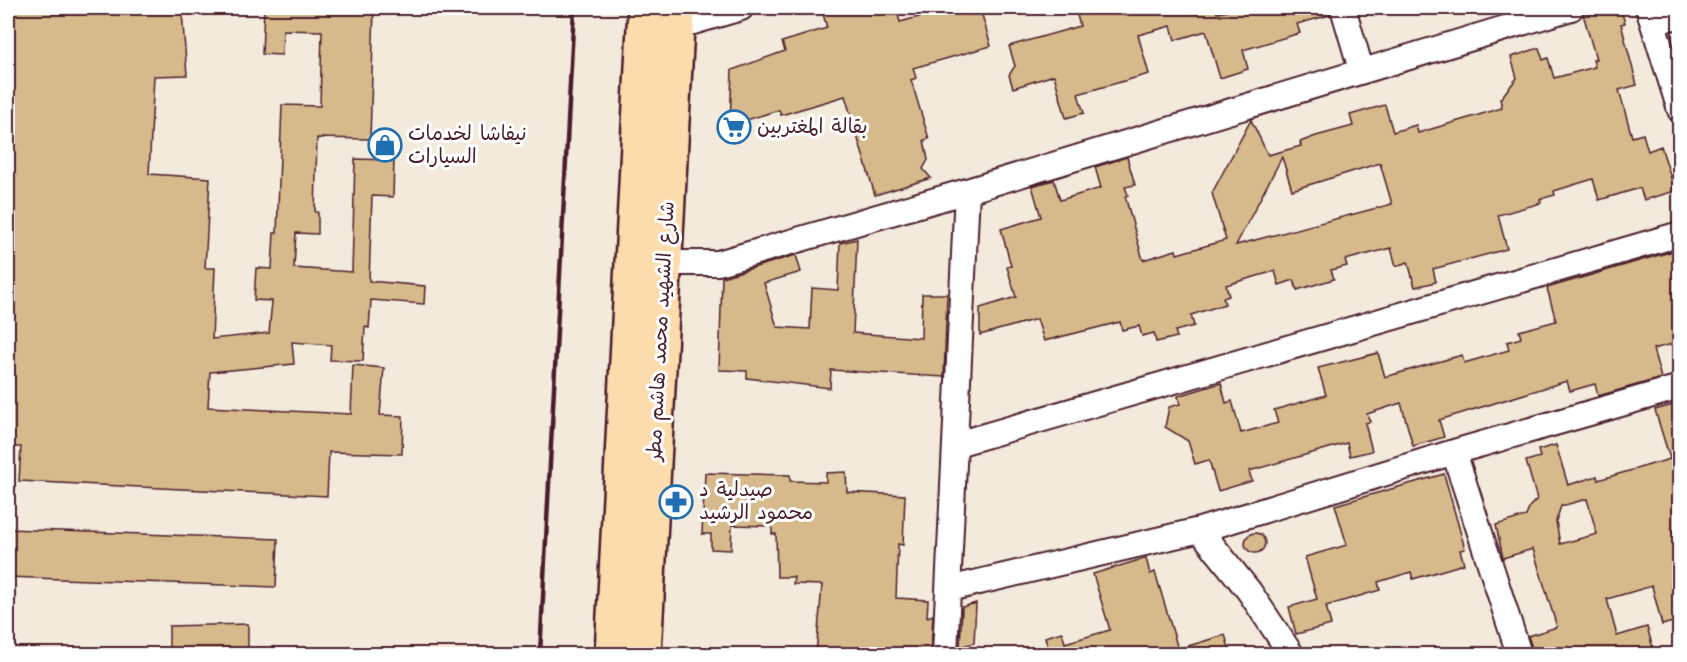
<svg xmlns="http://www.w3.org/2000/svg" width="1687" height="662" viewBox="0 0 1687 662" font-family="'Architects Daughter','Playpen Sans Arabic',sans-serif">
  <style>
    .building { fill: #d6ba8b; stroke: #4a1f2b; stroke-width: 1.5; fill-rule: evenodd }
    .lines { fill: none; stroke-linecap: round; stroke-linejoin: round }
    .minor-casing { stroke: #4a1f2b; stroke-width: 28 }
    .primary-casing { stroke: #4a1f2b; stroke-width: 38 }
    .minor { stroke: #fff; stroke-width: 24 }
    .primary { stroke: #fcdcac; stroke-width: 33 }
    .rail { stroke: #4a1f2b; stroke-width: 4.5 }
    .labels { text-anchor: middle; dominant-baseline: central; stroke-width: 6; stroke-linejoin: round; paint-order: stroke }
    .poi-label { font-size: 20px; fill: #4a1f2b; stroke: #fff; text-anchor: start }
    .street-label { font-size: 20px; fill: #4a1f2b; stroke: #fff }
  </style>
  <rect width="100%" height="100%" fill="#f3eadc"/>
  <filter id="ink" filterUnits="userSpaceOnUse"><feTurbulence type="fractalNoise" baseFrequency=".0167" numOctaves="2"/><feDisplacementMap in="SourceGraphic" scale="12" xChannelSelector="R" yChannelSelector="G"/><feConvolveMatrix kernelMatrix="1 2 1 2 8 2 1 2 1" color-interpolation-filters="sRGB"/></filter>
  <g filter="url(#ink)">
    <path class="building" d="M8,8H132V13L182,12L187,75L154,76L149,174L210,178L205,268H215L212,339L269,333L272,301L254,300L256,268L272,269L274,233H277L282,105L320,106L322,31L283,30L282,55L262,54L264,8H374L370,139L317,138L315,212H318V234L296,233L294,268L352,272L355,159L394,160L393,197L372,196L369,281L425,286L424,304L371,300L369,328L365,327L363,361L330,360L331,345L292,342L294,364L210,372L208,407L351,414L353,365L384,368L380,415L403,416L402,454L329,452L327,496L19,481L21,447H8Z
      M832,8H896L900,22L952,8H980L991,46L913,68L916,78L911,80L929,139L924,140L928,160L923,169L931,178L875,195L845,96L781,115L779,110L730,125L732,70L785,51L782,42L827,28L822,10Z
      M1075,8H1216L1217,13L1238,8H1329L1330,15L1297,24L1300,33L1243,50L1248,69L1220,78L1206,31L1175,40L1171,26L1138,35L1149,74L1078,94L1084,113L1066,118L1054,75L1013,88L1009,75L1015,66L1009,46L1080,26Z
      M1608,8H1620L1625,23L1621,24L1637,85L1619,90L1632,137L1643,134L1648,151L1661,146L1675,191L1644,200L1640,188L1599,200L1593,179L1554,191L1555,195L1540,199L1541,203L1498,215L1507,249L1433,269L1436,282L1415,287L1408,262L1396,266L1391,248L1345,260L1347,266L1331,270L1334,279L1297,290L1294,280L1279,285L1275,271L1226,285L1229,296L1223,298L1225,304L1191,315L1194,326L1175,331L1177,337L1156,342L1154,333L1142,336L1139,326L1122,330L1120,322L1044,341L1037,319L980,335V308L1016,297L1007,267L1011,266L1001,229L1041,217L1032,186L1054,180L1060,200L1101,188L1095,167L1127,157L1135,185L1125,187L1128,195L1125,196L1143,260L1176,250L1177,254L1226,240L1212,193L1251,120L1268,155L1301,146L1300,142L1316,136L1353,126L1350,115L1385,105L1393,132L1416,125L1418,133L1502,108L1500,99L1517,78L1511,57L1539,48L1543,60L1548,58L1554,78L1595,67L1593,60L1596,59L1583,14ZM1282,157L1292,190L1380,163L1392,204L1236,245Z
      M857,239L853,333L921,338L922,294H947L944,377L831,370L830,388L747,378V371L719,370L722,277L796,255L801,272L764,283L777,327L810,329L812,288L838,290L840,243Z
      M1680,249V342L1653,349L1661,378L1598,396L1595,384L1570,391L1567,381L1439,420L1444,437L1413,446L1401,403L1367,414L1370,422L1365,423L1372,451L1350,456L1347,443L1249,471L1252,481L1218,491L1209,460L1195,464L1188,441L1165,427L1169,407L1180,404L1178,396L1221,383L1226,403L1232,401L1241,433L1278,423L1274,410L1326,395L1318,368L1378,353L1385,377L1462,355L1464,363L1509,350L1507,342L1521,338L1519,331L1556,321L1547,288Z
      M1680,403V529L1673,530L1680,555V620L1662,625L1652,586L1607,599L1617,636L1647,627L1653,648L1630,654H1534L1528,636L1557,627L1533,549L1503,558L1496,525L1526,516L1530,506L1537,499L1526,461L1540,457L1538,450L1556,445L1568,485L1597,476L1598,480L1670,459L1655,410ZM1587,499L1597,534L1560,544L1556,521L1561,506Z
      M846,472L847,492L905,495L903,545L898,544L896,598L928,600L927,617L933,615L931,654H816L822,585L793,584L794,577H777L776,534H772V526L732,525L731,550L711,549V534H702L705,473L790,475V481L826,482V473Z
      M1444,474L1465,549L1460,550L1464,564L1413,579L1411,572L1378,582L1380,590L1326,606L1331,625L1296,634L1289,607L1317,599L1305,557L1347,545L1335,505Z
      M8,529L278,539L276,587L8,577Z
      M1245 543a10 10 0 1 1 20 0a10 10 0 1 1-20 0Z
      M1146,558L1150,574L1155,572L1178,649L1225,635L1231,654H1044L1043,649L1048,648L1045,637L1062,632L1065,643L1110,630L1093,574Z
      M976,603L974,643L960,647L962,607Z
      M248,624V654H169V626Z"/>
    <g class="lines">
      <defs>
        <path id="minor" d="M1343,8L1361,69
          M1648,8L1680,110
          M1653,23L1680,15
          M676,27L741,8
          M664,263H718L967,191L1571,8
          M957,444L1680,234
          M1454,452L1519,654
          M1200,530L1249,591L1291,654
          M949,589L1200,530L1454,452L1680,387
          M945,654L967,191"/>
        <path id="primary" d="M612,654L645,8
          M644,654L678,8"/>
      </defs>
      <use href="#minor" class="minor-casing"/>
      <use href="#primary" class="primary-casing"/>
      <use href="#minor" class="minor"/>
      <use href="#primary" class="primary"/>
      <path class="rail" d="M540,654L574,8"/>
    </g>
  </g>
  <defs>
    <symbol id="supermarket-ring" viewBox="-11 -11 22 22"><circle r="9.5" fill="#fff" stroke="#1f6fb2" stroke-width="1.5"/><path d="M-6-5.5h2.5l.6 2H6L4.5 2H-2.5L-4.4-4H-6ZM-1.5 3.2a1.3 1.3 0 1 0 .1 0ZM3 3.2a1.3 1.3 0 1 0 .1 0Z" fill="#1f6fb2"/></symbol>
    <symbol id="shop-ring" viewBox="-11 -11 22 22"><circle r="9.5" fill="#fff" stroke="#1f6fb2" stroke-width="1.5"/><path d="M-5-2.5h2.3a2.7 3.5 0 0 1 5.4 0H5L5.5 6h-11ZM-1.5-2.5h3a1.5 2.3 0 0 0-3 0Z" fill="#1f6fb2"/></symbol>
    <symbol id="pharmacy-ring" viewBox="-11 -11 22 22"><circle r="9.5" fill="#fff" stroke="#1f6fb2" stroke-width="1.5"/><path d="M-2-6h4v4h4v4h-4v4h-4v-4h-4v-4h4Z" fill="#1f6fb2"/></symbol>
  </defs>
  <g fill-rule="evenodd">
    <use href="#supermarket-ring" x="715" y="108" width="38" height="38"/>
    <use href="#shop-ring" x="366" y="126" width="38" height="38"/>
    <use href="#pharmacy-ring" x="657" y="483" width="38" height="38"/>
  </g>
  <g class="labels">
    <g class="poi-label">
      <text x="757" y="127">بقالة المغتربين</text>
      <text x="408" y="134">نيفاشا لخدمات<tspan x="408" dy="23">السيارات</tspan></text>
      <text x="699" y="490">صيدلية د<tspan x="699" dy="23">محمود الرشيد</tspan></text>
    </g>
    <g class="street-label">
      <text transform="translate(661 331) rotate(-87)">شارع الشهيد محمد هاشم مطر</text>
    </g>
  </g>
  <rect width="1687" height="662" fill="none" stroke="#fff" stroke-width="30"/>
  <rect x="15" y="15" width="1657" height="632" fill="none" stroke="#4a1f2b" stroke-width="2" filter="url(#ink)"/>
</svg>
